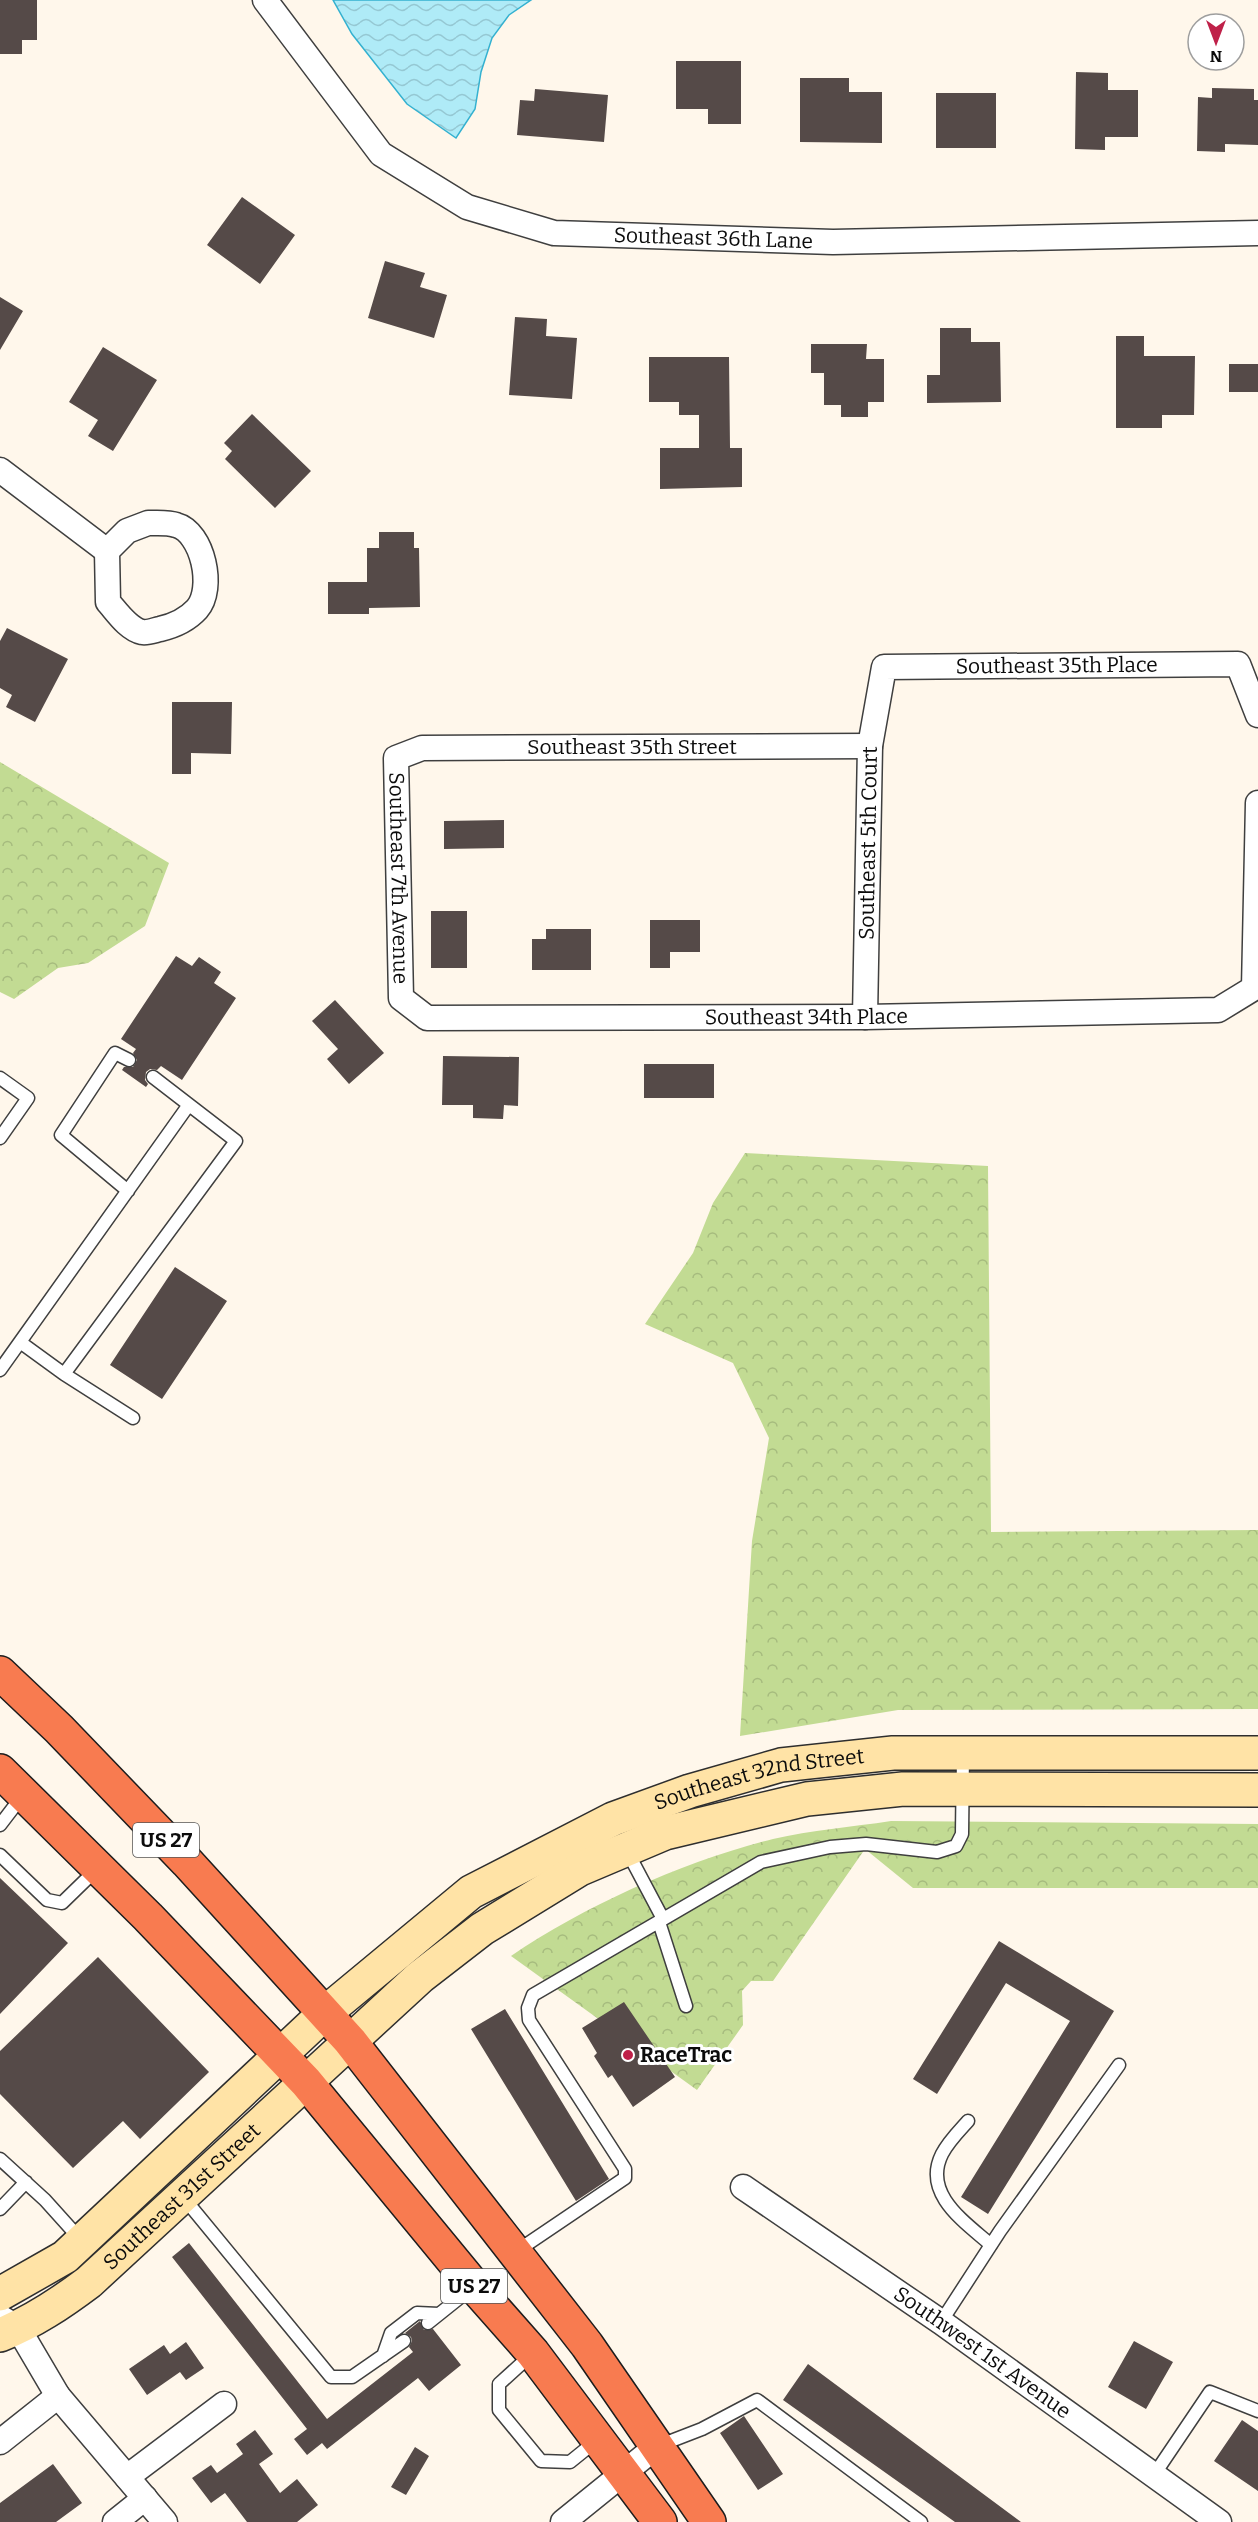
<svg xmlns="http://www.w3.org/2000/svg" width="1258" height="2522" viewBox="0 0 1258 2522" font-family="Bitter,serif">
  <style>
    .forest { fill: url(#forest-crowns) }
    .water { fill: url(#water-waves); stroke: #34b1d0; stroke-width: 1.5 }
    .building { fill: #554a48 }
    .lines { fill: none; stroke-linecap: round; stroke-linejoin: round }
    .lane-casing { stroke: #3f3f3f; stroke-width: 15 }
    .street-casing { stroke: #3f3f3f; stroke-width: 27 }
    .secondary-casing { stroke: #2e2e2e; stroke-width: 36 }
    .highway-casing { stroke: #1d1d1d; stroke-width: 36 }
    .lane { stroke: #fff; stroke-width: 12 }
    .street { stroke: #fff; stroke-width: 24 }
    .secondary { stroke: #ffe3a6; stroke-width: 33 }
    .highway { stroke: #f87b50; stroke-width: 33 }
    .poi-dot { fill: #bf2149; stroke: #fff; stroke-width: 2 }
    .labels { text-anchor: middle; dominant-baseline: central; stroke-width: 6; stroke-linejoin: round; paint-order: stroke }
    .shield { fill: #fff; stroke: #555; stroke-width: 1.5 }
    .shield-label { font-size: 20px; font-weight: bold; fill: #0c0c0c }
    .street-label { font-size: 21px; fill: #0c0c0c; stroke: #fff }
    .poi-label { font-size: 21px; font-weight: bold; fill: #0c0c0c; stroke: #fff; text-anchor: start }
  </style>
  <defs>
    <pattern id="forest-crowns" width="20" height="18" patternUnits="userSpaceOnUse" patternTransform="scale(1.5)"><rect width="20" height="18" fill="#c2db93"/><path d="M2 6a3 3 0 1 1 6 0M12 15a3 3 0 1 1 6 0" fill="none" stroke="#a6bb7e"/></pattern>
    <pattern id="water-waves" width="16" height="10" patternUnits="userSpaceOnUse" patternTransform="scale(1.5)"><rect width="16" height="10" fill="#afebf7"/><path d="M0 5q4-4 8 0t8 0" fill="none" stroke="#95c8d3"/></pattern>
  </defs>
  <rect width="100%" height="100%" fill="#fff7eb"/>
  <path class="forest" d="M0,762L169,863L145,926L88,963L58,968L14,999L0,992Z
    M745,1153L988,1166L991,1532L1258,1530V1709L898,1710L740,1736L752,1541L769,1438L733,1363L645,1324L693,1253L713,1203Z
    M891,1821L1258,1824V1888H913L865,1849L773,1981H751L742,1991L743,2025L697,2090L511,1956C586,1905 685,1861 773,1839C811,1830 852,1827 891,1821Z"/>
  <path class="water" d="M333,0H531L509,15L492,38L481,72L475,109L456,138L407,104L352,34Z"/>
  <path class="building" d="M0,0H37V40H22V54H0Z
    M676,61H741V124H708V109H676Z
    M1076,72L1108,73V90H1138V137H1105V150L1075,149Z
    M800,78H849V92H882V143L800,142Z
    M1212,88L1254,89V100H1258V145L1225,144V152L1197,151L1198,97L1212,98Z
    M535,89L608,95L604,142L517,135L520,100L534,101Z
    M936,93H996V148H936Z
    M242,197L295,235L260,284L207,245Z
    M385,261L425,273L420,287L447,295L434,338L368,318Z
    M0,297L23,311L0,350Z
    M515,317L547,319L546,336L577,338L572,399L509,395Z
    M940,328H971V342H1000L1001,402L927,403V375H940Z
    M1116,336H1144V356H1195L1194,415H1162V428H1116Z
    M811,344H867L866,359H884V402H868V417H841V405H824V373H811Z
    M103,347L157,380L113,451L88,436L98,420L69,402Z
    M649,357H729L730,448H742V487L660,489V448H699V415H679V402H649Z
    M1229,364H1258V392H1229Z
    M252,414L311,471L275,508L225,459L232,451L224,443Z
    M379,532H414V548H419L420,607L369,608V614H328V582H367V548H379Z
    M7,628L68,659L35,722L6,707L12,695L0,688V641Z
    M172,702H232L231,754L191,753V774H172Z
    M504,820V848L444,849V821Z
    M431,911H467V968H431Z
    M650,920H700V952H670V968H650Z
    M546,929H591V970H532V939H546Z
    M176,956L192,966L199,957L221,972L214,983L236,998L182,1080L161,1066L157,1070L150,1069L146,1072L145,1080L148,1084L146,1087L122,1070L124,1067H133L137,1060L133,1053L136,1049L121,1039Z
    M335,1000L384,1053L349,1084L327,1059L338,1049L312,1021Z
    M443,1056L519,1057L518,1106L504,1105L503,1119L473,1118V1105H442Z
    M644,1064H714V1098H644Z
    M175,1267L227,1301L162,1399L110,1365Z
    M0,1878L68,1943L0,2014Z
    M999,1941L1114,2011L988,2214L961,2197L1070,2021L1006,1983L937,2094L913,2079Z
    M98,1957L209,2072L140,2139L123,2121L73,2168L0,2094V2051Z
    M624,2002L675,2077L633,2107L612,2075L608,2078L594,2056L597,2053L582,2028Z
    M505,2009L609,2179L576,2201L471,2029Z
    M189,2243L327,2419L413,2352L409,2347L412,2341L411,2337L405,2333L420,2321L424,2330L433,2329L461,2365L429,2391L418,2378L327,2449L322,2443L307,2455L294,2439L307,2429L172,2257Z
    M1134,2341L1173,2362L1146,2409L1108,2387Z
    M186,2342L204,2368L186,2380L180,2372L147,2395L129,2369L164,2345L170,2354Z
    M808,2364L1021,2522H955L783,2400Z
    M744,2416L783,2474L758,2490L720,2433Z
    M1242,2420L1258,2431V2491L1214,2461Z
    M255,2430L273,2454L259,2464L280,2493L297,2479L318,2505L297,2522H247L225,2493L211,2503L192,2478L211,2465L217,2473L243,2454L236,2444Z
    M415,2447L429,2456L406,2495L391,2487Z
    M53,2464L82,2503L56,2522H0V2503Z"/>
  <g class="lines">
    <defs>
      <path id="lane" d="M0,1078L28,1098L0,1138
        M128,1191L61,1135L115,1053L129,1060
        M20,1342L64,1374L236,1141L153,1077
        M0,1370L188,1106
        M64,1374L133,1418
        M0,1825L23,1795
        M627,1851L663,1919
        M0,1855L47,1900L62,1903L98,1868
        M659,1922L686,2006
        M968,2121C959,2131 948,2142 942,2154C922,2194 965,2222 991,2245
        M0,2159L45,2200L81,2240
        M183,2197L331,2377H352L404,2341
        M0,2209L26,2182
        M517,2251L625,2178V2169L529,2020L528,2008L533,1995L761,1862L830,1847L866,1844L937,1852L956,1846L962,1834L963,1754
        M941,2322L1000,2231L1119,2065
        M428,2323L473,2287
        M532,2354L499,2384V2410L541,2461L570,2462L596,2441
        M383,2356L391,2333L417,2313L439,2314
        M658,2446L702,2429L757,2400L921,2522
        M1154,2475L1210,2392L1258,2411"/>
      <g id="street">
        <path id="s1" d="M265,0L381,154L467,207L554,233L833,242L1258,233"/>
        <path d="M0,470L107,551"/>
        <path d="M148,523C157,523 168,522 176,525C203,532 215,589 197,609C187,620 173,626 160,629C155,630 148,633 142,632C128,629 117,612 108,602L107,551L127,531Z"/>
        <path id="s2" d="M870,746L422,748L396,758L401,998L427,1018L865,1017L1218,1010L1254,988L1258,803"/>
        <path id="s3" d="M865,1017L870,746L884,667L1238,664L1258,715"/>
        <path id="s4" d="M743,2187L941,2322L1219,2522"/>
        <path d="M0,2317L18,2328L58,2396L165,2522"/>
        <path d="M0,2442L58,2396"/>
        <path d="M127,2477L224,2404"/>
        <path d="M115,2522L145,2498"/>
        <path d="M563,2522L657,2446"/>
      </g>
      <g id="secondary">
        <path id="s5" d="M0,2294L65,2257L325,2013L471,1892L613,1819L690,1791L781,1765L893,1753H1258"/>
        <path id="s6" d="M0,2335C33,2322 61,2303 89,2282L420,1977L482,1929L580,1869L665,1833L807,1799L903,1789L1258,1790"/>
      </g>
      <path id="highway" d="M0,1673L59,1729L187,1862L350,2041L587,2345L709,2522
        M0,1771L148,1917L306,2082L474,2286L533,2353L660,2522"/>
    </defs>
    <use href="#lane" class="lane-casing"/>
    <use href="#street" class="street-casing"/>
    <use href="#secondary" class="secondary-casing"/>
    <use href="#highway" class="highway-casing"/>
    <use href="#lane" class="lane"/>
    <use href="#street" class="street"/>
    <use href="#secondary" class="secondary"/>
    <use href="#highway" class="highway"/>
  </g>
  <circle class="poi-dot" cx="628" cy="2055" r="6"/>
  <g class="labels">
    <g class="shield">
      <rect x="133" y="1823" width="66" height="34" rx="4.5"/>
      <rect x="441" y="2269" width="66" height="34" rx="4.5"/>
    </g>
    <g class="shield-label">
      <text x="166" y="1840">US 27</text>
      <text x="474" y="2286">US 27</text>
    </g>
    <g class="street-label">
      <text stroke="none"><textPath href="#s1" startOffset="544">Southeast 36th Lane</textPath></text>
      <text stroke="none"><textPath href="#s3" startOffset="524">Southeast 35th Place</textPath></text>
      <text x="632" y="747">Southeast 35th Street</text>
      <text stroke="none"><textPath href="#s3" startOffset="174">Southeast 5th Court</textPath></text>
      <text stroke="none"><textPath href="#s2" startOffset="596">Southeast 7th Avenue</textPath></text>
      <text stroke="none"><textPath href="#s2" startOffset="1128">Southeast 34th Place</textPath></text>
      <text stroke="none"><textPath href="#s5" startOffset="933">Southeast 32nd Street</textPath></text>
      <text stroke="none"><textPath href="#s6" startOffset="230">Southeast 31st Street</textPath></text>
      <text stroke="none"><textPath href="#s4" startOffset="291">Southwest 1st Avenue</textPath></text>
    </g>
    <g class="poi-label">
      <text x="640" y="2055">RaceTrac</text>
    </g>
  </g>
  <g transform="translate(1216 42) rotate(180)"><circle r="28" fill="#ffffff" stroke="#9e9e9e" stroke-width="1.5"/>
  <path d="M0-4.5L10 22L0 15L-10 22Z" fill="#bf2149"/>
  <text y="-9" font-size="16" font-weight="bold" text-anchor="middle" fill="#0c0c0c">N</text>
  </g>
</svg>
